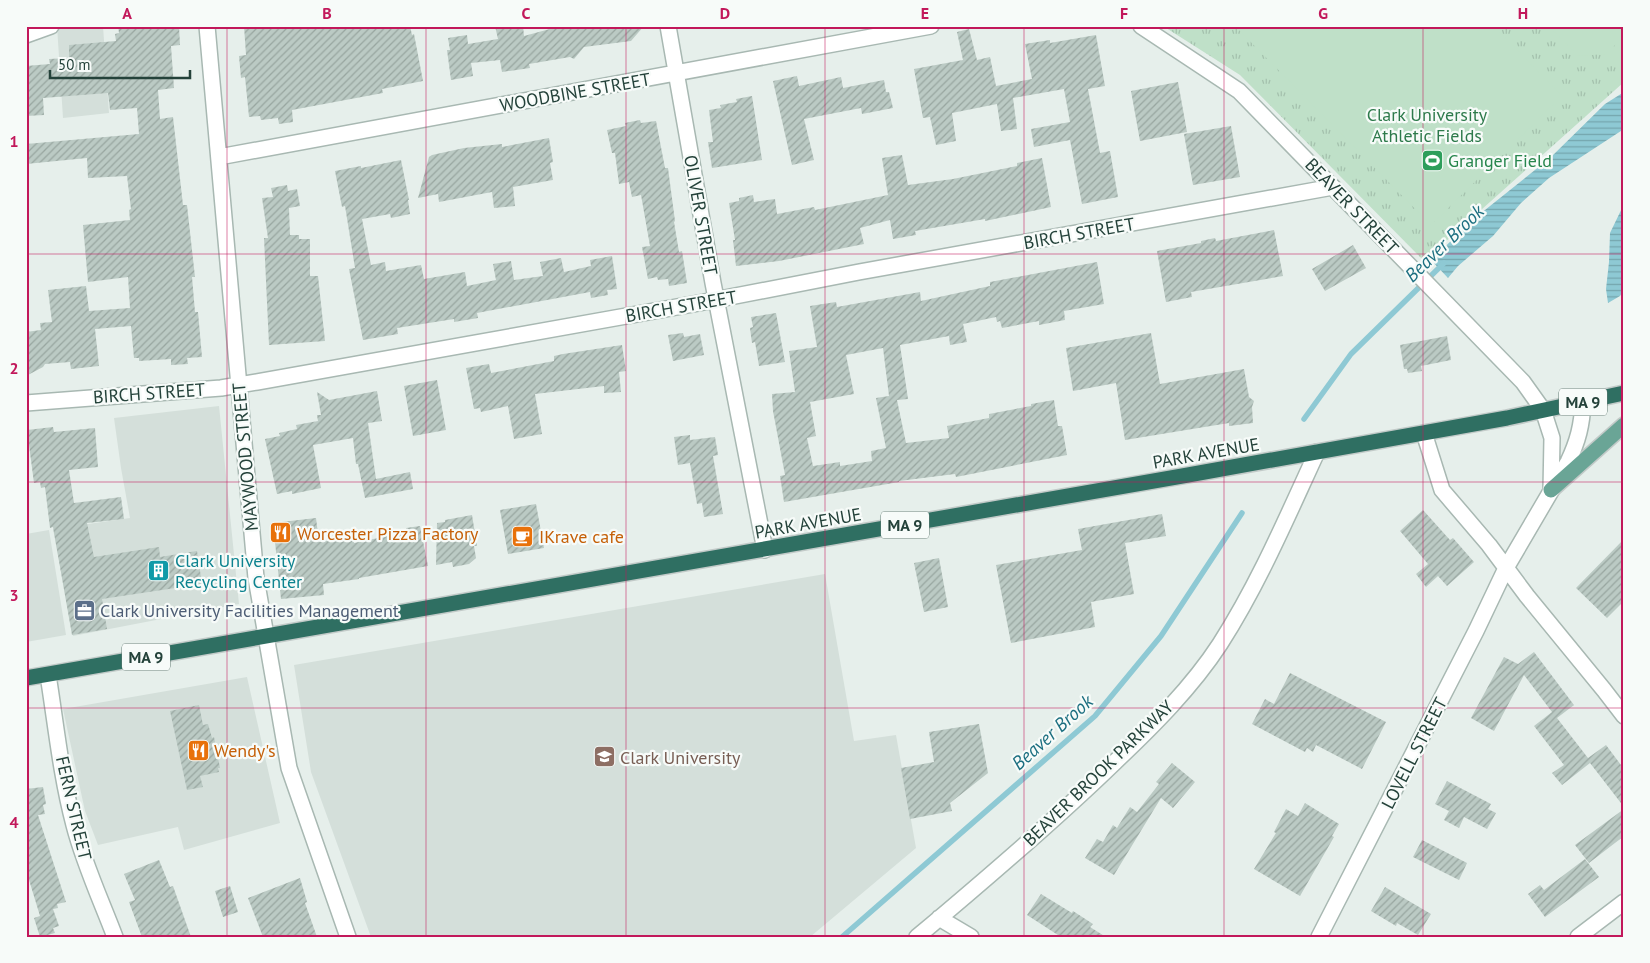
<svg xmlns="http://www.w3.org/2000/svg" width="1650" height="963" viewBox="0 0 1650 963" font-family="'PT Sans',sans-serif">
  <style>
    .built { fill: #d4dfda }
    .grass { fill: url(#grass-tufts) }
    .garden { fill: #bfe0c8 }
    .water { fill: url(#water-rules) }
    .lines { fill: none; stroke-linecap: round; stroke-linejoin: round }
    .stream { stroke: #8ec9d4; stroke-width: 5.5 }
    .building { fill: url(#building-hatch); fill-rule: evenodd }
    .minor-casing { stroke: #a8b8b2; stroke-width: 18 }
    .major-casing { stroke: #c2cac8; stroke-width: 18 }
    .highway-casing { stroke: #c2cac8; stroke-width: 18 }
    .minor { stroke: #fff; stroke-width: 15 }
    .major { stroke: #6aa596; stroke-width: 15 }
    .highway { stroke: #2f6f62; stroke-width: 15 }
    .grid { fill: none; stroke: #c2185b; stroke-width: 1; stroke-opacity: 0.55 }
    .labels { text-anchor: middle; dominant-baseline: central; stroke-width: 4.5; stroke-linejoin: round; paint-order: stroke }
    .shield { fill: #f7fbf9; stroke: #637a73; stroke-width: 1 }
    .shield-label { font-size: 16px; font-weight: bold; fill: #24423a }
    .street-label { font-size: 18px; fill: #24423a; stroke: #f7fbf9 }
    .park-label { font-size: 18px; fill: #2d7a4b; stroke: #f7fbf9 }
    .leisure-label { font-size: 18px; fill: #27864d; stroke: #f7fbf9; text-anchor: start }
    .food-label { font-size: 18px; fill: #c56008; stroke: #f7fbf9; text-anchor: start }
    .culture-label { font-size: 18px; fill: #0d838f; stroke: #f7fbf9; text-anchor: start }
    .service-label { font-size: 18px; fill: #4e5e75; stroke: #f7fbf9; text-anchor: start }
    .education-label { font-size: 18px; fill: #785e54; stroke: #f7fbf9; text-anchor: start }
    .water-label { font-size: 19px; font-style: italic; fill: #1c6f80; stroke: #f7fbf9 }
    .neatline { fill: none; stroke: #c2185b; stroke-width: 2 }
    .grid-label { font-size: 16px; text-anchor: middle; font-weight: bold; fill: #c2185b }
  </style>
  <defs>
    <pattern id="grass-tufts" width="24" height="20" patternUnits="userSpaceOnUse" patternTransform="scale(1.25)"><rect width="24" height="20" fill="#bfe0c8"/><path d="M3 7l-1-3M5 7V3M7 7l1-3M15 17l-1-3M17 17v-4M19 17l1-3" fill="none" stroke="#a4c1ad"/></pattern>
    <pattern id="water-rules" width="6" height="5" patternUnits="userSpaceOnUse" patternTransform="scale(1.25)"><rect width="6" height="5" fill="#8ec9d4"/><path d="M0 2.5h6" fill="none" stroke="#74a5ad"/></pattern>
    <pattern id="building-hatch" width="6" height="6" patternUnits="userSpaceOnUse" patternTransform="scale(1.25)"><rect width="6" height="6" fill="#bbcac4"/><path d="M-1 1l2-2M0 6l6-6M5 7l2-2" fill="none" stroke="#98a6a0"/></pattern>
  </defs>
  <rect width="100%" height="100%" fill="#e6efeb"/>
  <path class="built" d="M57,26H103L109,113L63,118Z
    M219,406L239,604L73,636L53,529L130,518L121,468L114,418Z
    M49,530L66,635L26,642V534Z
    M825,574L854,741L896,735L916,848L810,937H371L311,772L294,665Z
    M247,677L280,823L184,850L178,827L98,845L85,811L63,709Z"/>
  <path class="grass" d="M1163,26H1624V82L1424,261L1240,75Z"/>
  <path class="garden" d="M1235,26H1494L1562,96L1431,225Z
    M1549,26H1624V36L1606,54L1578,56Z"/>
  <path class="water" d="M1624,92V129L1549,178L1521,203L1493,236L1458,266L1448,278L1431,260L1475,218L1550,158L1605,104Z
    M1624,204V290L1620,296L1608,303L1606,289L1609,262L1610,233Z"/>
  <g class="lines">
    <path class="stream" d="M1304,419L1351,354L1444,263
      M842,937L1095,716L1161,636L1242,513"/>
  </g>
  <path class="building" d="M118,26H179L180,45L171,46L174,88L158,90L160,119L173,117L183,205H187L195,277H192L195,312H198L202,357L187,358L188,364L171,365V359L139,361V358H134L131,326L95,329L99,366L71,369L70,362L45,364L43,367L26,376V332L41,330L40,323L52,322L48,290L86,286L89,311L130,308L128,277L88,282L83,225L130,220L129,210L131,209L127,176L88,178L87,158L26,164V144L139,134L137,108L110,110L108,93L43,98L44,115L26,116V66L50,64L49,59L69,58V45L116,41L115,34L119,33Z
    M244,26H410L412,35L414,34L423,81L382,89L383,93L292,110L293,122L279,124L278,118L261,120L260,116L249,117L245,77L241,78L239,56L246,55Z
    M495,26H523L524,36L561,26H644L631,41L584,47L574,59L570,57L529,64L530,68L502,72L500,60L471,63L473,76L451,80L447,50H450L448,38L467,35L468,44L498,39Z
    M969,29L977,60L990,57L996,86L1032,79L1025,44L1050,40V43L1096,35L1105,86L1088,89L1100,153L1110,151L1118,197L1082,204L1070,140L1034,147L1031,129L1070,122L1064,89L1013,98L1017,129L1001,131L997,104L952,113L956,141L936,145L930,117L923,118L914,69L963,60L957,32Z
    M797,76L799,86L841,77L843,88L884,80L886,92H889L893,108L862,114L861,108L804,119L814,160L792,165L773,81Z
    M1178,82L1187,132L1140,141L1131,91Z
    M752,96L762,160L712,168L708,142H713L709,110L721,108L720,105L737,102L736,99Z
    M640,120L641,123L656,121L665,168H668L675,221L674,222L679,252L682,251L687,283L669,286L668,279L658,280L657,277L648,279L642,247L650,246L641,195L632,197L629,182L619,184L615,153H612L607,130L626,126L625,123Z
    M1231,126L1240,177L1193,185L1184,134Z
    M549,138L553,162L550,163L553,180L513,187L515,206L494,208L492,192L439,202L438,194L418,198L429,157L432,155L464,148L502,144V147Z
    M902,155L908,185L953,179L1017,166V163L1042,158L1051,207L985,221V219L915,231L916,235L893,239L890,220L860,228L864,244L779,261L736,266L733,240H735L729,203L739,201V198L753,195L754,202L775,199L777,214L814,207L815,210L888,195L882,158Z
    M401,160L409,200H408L410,214L391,218L390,214L362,219L371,265L385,262L386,271L421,265L424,279L465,272L467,286L496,280L493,264L511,261L514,280L543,276L540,262L561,258L564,272L591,266L590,260L612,256L617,289L607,290L608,295L591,298L590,292L477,313L478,318L454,322V319L397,328L398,334L363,340L349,269L355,268L345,206L342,207L335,171L361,166V168Z
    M287,185L288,191L297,189L300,206L289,208L290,235H299V239H310V276H318L325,341L269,345L264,238H268L262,198L273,197L271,188Z
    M1274,230L1283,276L1191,292L1192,297L1166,302L1157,251L1201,243V241L1215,238L1216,241Z
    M1353,245L1366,268L1325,291L1312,269Z
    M1097,262L1104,304L1064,311L1065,320L1039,325V321L1002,328L1000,321L997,322L996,317L963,324L967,342L950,345L949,336L900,345L908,399L897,400L906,443L949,438L947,426L989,418V414L1031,406V404L1054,400L1058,426H1062L1067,455L956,477L955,474L899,481V482L784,502L780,476L785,475L773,411L772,394L795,392L789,351L817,347L810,306L836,302L837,307L920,292L921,301L990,286V282ZM883,348L889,396L876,398L886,448L871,451L872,461L840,466V462L813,466L807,438L816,436L810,402L854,394L846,355Z
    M776,313L785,362L759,366L755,342L752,343L750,328L753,327L751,317Z
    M683,333L684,337L700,334L704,355L673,361L668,335Z
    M1151,333L1160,384L1244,369L1249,397L1254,401L1252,407L1253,423L1229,426V423L1125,440L1116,383L1073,391L1066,348Z
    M1447,336L1451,360L1421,366L1422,371L1408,373L1407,369H1404L1400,345Z
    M622,345L626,371L619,372L621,392L604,393V386L535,394L542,434L514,439L508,406L481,412L480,408L474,409L466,368L489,364L491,373L554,361V356L563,354Z
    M437,380L446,430L413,436L404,386Z
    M377,391L382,421L368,423L376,479L410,472L413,489L365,498L358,464H356L353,438L313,445L321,488L292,494V491L277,494L265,439L280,436L279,433L297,429L296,425L318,421L317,415H321L317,392L329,400Z
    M53,427L54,432L95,428L98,467L69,470L74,503L121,497L124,519L87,523L94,557L159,547L160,557L197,551L202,584L102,599L107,629L72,635L53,527L50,528L45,487L41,488L40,482L34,483L27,430Z
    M690,435V440L715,437L718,455L713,456L723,514L704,517L702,503L697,504L690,463L678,465L674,437Z
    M536,504L544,548L508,554L500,510Z
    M1423,510L1450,540L1453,538L1474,562L1447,586L1438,576L1426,587L1416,574L1428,564L1400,531Z
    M1162,514L1166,536L1125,543L1134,594L1091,602L1095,627L1011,643L996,565L1082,550L1078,529Z
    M472,515L477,546H474L476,558L469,564L453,567L452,562L436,565L437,523L445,522V520Z
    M316,518L319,542L353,537L354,543L407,532L406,528L420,526L428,566L359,578V579L323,584L324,595L281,599L273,523Z
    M1624,539V601L1607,618L1576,588Z
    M939,558L948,607L924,612L914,563Z
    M1534,652L1574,705L1557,718L1588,758L1606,745L1624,769V807L1590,763L1562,785L1552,773L1564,765L1534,726L1552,712L1524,675L1494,731L1471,718L1504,657L1518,664Z
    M1290,673L1386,722L1362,769L1316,745L1313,752L1307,748L1305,752L1252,724L1265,699L1274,704Z
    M199,705L203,725L208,724L212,738L214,737L220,768H218L219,772L200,776L203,787L187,790L170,711Z
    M979,724L988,773L950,803L952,811L910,819L901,768L934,762L929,732Z
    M1172,763L1195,782L1173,808L1161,798L1114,875L1085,858L1097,839L1103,842L1113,825L1117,828L1130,807L1137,812L1159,784L1156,782Z
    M1447,781L1491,804L1488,809L1496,813L1487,829L1464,817L1459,828L1444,820L1449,811L1435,804Z
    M43,787L46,804L43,805L45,814L38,815L66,902L57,904L58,908L53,909L59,926L53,928L55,933L40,937L34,918L40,916L26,870V789Z
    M1305,803L1339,824L1332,836L1334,837L1300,896L1254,869L1276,833L1274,832L1286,809L1298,816Z
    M1624,809V836L1589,863L1575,845Z
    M1422,840L1467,863L1459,880L1413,857Z
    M1585,859L1599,877L1545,917L1528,894L1540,885L1544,890Z
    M159,860L170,887L173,886L191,937H142L129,902L135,900L124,874Z
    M300,878L307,902L305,903L317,937H263L248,898Z
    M230,886L238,912L223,917L215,891Z
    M1385,887L1431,914L1418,935L1397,923L1396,926L1371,911Z
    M1041,894L1072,913L1073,911L1093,924L1090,927L1106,937H1061L1027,915Z"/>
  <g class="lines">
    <defs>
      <path id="minor" d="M207,26L256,578L289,768L348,937
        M668,26L713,283L765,550
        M1141,26L1239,91L1523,382L1543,410L1552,438L1551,490
        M26,35L51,26
        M219,157L931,26
        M26,403L221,388L257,382L699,303L859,272L1333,187
        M1424,433L1442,490L1489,545L1527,596L1604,690L1624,716
        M48,675C56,725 61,776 74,825C84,864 101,900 115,937
        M939,918L971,937
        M917,937C985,880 1052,823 1115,762C1153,726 1192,687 1220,644C1259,583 1287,517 1317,452
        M1319,937L1476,631L1506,568L1568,462C1578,441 1582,425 1583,402
        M1578,937L1624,902"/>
      <path id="major" d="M1551,490L1624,425"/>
      <path id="highway" d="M26,678L1188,475L1507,418L1624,393"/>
    </defs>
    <use href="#minor" class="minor-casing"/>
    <use href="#major" class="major-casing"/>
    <use href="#highway" class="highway-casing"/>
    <use href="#minor" class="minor"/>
    <use href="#major" class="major"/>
    <use href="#highway" class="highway"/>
  </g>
  <path class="grid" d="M227,26V937M426,26V937M626,26V937M825,26V937M1024,26V937M1224,26V937M1423,26V937M26,254H1624M26,482H1624M26,708H1624"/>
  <defs>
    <symbol id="stadium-square" viewBox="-11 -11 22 22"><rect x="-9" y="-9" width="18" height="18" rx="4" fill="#2e9e5b" stroke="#f7fbf9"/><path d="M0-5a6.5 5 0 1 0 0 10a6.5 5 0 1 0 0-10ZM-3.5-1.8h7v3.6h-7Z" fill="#fff"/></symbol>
    <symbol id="restaurant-square" viewBox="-11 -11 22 22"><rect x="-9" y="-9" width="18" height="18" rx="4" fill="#e8710a" stroke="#f7fbf9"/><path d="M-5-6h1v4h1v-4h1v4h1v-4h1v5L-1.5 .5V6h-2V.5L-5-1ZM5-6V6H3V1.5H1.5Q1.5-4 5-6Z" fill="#fff"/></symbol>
    <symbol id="cafe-square" viewBox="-11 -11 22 22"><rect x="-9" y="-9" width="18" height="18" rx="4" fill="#e8710a" stroke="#f7fbf9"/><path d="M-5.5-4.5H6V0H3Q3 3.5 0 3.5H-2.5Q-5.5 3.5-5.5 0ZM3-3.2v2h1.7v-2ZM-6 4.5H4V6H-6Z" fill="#fff"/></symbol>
    <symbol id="building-square" viewBox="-11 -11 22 22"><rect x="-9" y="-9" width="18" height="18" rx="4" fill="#0f9aa8" stroke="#f7fbf9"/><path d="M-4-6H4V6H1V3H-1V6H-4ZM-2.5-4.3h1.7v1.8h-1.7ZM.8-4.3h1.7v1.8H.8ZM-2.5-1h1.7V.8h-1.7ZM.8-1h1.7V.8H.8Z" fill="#fff"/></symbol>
    <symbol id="office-square" viewBox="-11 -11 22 22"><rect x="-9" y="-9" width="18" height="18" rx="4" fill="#5c6f8a" stroke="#f7fbf9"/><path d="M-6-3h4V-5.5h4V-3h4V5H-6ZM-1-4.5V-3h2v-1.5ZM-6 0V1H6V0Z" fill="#fff"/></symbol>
    <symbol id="university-square" viewBox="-11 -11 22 22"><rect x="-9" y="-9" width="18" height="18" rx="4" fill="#8d6e63" stroke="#f7fbf9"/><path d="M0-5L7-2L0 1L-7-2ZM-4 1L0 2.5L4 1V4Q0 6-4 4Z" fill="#fff"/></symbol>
  </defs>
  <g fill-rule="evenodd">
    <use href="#stadium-square" x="1420" y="148" width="25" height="25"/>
    <use href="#restaurant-square" x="268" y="520" width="25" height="25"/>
    <use href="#cafe-square" x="510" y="524" width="25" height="25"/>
    <use href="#building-square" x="146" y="558" width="25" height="25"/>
    <use href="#office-square" x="72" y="598" width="25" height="25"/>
    <use href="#restaurant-square" x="186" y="738" width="25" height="25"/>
    <use href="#university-square" x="592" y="744" width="25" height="25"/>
  </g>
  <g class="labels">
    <g class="shield">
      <rect x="1559" y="388.5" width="48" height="27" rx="4"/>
      <rect x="881" y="511.5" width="48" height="27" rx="4"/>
      <rect x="122" y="643.5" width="48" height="27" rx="4"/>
    </g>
    <g class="shield-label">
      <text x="1583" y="402">MA 9</text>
      <text x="905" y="525">MA 9</text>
      <text x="146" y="657">MA 9</text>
    </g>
    <g class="street-label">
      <text transform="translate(575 92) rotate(-10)">WOODBINE STREET</text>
      <text transform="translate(1352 206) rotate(46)">BEAVER STREET</text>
      <text transform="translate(701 215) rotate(80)">OLIVER STREET</text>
      <text transform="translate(1079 233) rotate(-10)">BIRCH STREET</text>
      <text transform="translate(681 306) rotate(-10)">BIRCH STREET</text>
      <text transform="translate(149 393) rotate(-4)">BIRCH STREET</text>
      <text transform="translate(1206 453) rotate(-10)">PARK AVENUE</text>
      <text transform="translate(245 457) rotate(-95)">MAYWOOD STREET</text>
      <text transform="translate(808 523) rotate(-10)">PARK AVENUE</text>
      <text transform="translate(1414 753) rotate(-63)">LOVELL STREET</text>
      <text transform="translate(1098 773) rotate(-44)">BEAVER BROOK PARKWAY</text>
      <text transform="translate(74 808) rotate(77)">FERN STREET</text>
    </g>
    <g class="park-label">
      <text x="1427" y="114">Clark University<tspan x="1427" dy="21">Athletic Fields</tspan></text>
    </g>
    <g class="leisure-label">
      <text x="1448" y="160">Granger Field</text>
    </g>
    <g class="food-label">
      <text x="297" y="533">Worcester Pizza Factory</text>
      <text x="539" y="536">IKrave cafe</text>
      <text x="214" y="750">Wendy's</text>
    </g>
    <g class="culture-label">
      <text x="175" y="560">Clark University<tspan x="175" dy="21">Recycling Center</tspan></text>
    </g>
    <g class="service-label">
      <text x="100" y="610">Clark University Facilities Management</text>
    </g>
    <g class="education-label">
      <text x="620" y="757">Clark University</text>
    </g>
    <g class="water-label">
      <text transform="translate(1444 243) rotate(-44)">Beaver Brook</text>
      <text transform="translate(1052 732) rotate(-42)">Beaver Brook</text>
    </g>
  </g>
  <rect width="1650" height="963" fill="none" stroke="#f7fbf9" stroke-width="55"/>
  <path d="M50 70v8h140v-8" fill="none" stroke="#24423a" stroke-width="2.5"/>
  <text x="58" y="70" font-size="15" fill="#24423a" stroke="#f7fbf9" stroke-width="4" paint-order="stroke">50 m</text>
  <rect x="28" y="28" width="1594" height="908" class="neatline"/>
  <g class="grid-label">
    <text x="127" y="19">A</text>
    <text x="327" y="19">B</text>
    <text x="526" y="19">C</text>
    <text x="725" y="19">D</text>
    <text x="925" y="19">E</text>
    <text x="1124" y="19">F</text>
    <text x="1323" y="19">G</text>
    <text x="1523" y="19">H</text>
    <text x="14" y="147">1</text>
    <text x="14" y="374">2</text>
    <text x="14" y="601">3</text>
    <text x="14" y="828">4</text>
  </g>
</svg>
